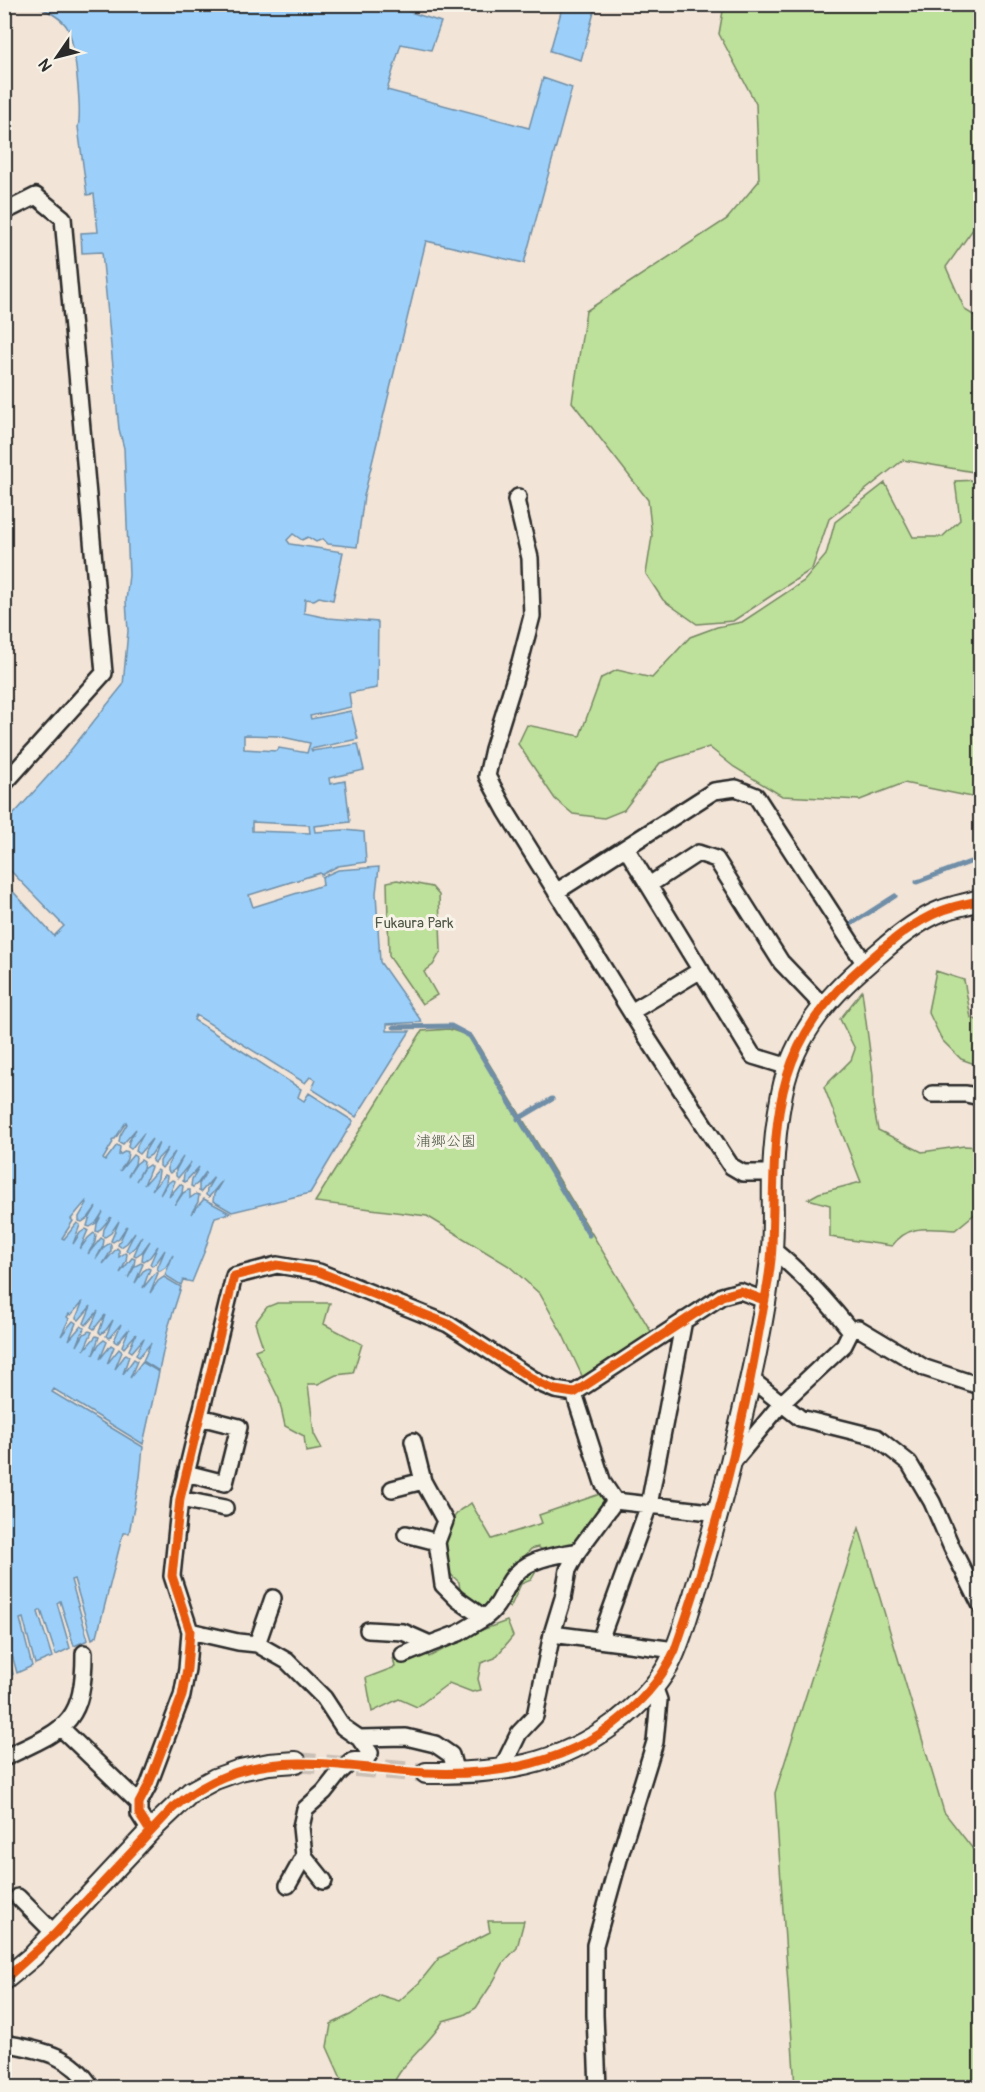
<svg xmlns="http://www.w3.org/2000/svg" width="985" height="2092" viewBox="0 0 985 2092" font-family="Pangolin,'Klee One',sans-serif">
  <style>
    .green { fill: #bde09a; stroke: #748662; stroke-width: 1.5 }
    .water { fill: #9cd0fa; stroke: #6f8ea7; stroke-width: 1.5; fill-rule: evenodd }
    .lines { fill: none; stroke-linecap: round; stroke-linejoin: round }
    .stream { stroke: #6f8ea7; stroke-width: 5 }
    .tertiary-tunnel { stroke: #cabfb5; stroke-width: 20; stroke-dasharray: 20 10; stroke-linecap: butt }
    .minor-casing { stroke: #2b2b2b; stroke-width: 20 }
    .tertiary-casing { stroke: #2b2b2b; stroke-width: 24 }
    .minor { stroke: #f7f3e8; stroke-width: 15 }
    .tertiary { stroke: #f7f3e8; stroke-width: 20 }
    .cycleway-casing { stroke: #f7f3e8; stroke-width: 13 }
    .cycleway { stroke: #e8590c; stroke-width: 9 }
    .labels { text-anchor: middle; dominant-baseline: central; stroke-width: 6; stroke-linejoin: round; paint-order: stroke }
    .park-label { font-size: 15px; fill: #505847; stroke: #f7f3e8 }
  </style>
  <rect width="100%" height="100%" fill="#f2e4d7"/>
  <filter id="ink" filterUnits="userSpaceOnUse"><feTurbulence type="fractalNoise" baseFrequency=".0167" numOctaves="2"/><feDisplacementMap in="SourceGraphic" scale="12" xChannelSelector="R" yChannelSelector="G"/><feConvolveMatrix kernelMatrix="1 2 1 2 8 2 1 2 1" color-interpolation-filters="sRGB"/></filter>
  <g filter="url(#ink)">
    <path class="green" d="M724,5H980V225H976L946,267L965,310L980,319V473L903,460L829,519L812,569L733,621L697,624L663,600L646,574L652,536L648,500L572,402L586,311L727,219L759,181L756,104L719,34Z
      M978,480L980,482V796L972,797L904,783L860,800L782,796L734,767L709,747L660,763L624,810L604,818L573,814L555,799L518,744L527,725L580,736L601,678L617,670L652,678L690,637L717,627L742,622L804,581L826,555L835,522L885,483L913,537H942L960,520L955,481Z
      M397,880L432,887L439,895L441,951L433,965L424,972L437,995L422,1004L389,956L387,882Z
      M936,971L964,980L971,1018L980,1021V1066L961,1059L942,1040L928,1011Z
      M862,991L873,1075V1104L878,1130L922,1152L964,1146L980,1147V1213L977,1212L955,1230C930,1229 909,1223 892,1246L830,1237V1205L808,1199L819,1193L861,1182L824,1087L851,1060L855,1049L840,1019Z
      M449,1029L473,1037L652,1333L584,1380L563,1335L540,1294L509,1266L427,1216L315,1202L422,1031Z
      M277,1303H330L324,1324L362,1344L353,1373L336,1375L318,1384H308L314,1434L322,1449L306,1452L304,1436L285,1426L279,1399L255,1350L263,1347L255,1323L267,1307Z
      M603,1493L607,1501L574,1547H559L547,1553L538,1547L531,1549L524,1557L538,1568L531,1580L521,1584L510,1608L496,1600L484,1608L460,1591L459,1582L445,1569C443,1550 445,1526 459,1511C462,1508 468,1506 471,1503L492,1539L542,1523L539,1515Z
      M859,1528L944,1812L980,1858V2087H795L775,1793Z
      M507,1621L513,1636L495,1658L481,1663L478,1679L481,1690L472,1692L449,1683L417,1707L399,1699L372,1712L366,1678L395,1667L393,1657L426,1649L429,1657L479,1631Z
      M488,1921H524L517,1948L504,1962L493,1982L476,2008L464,2015L443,2021C429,2045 402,2061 392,2087H345L327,2047L331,2024L350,2015L380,1995L399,2001L419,1983L439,1958L490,1932Z"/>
    <path class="water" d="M35,5H408L407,11L441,22L431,50L401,44L387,90L529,128L543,78L572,88L524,263L426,241L364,496L357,547L328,544L323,539L316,542L308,537L302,540L293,534L287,540L290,544L343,552L333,600L319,597L314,600L305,599L304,613L328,618L378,622L377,688L349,693L351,707L310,716L311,719L351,711L358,739L311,749L312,751L358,744L364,770L329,778L330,784L345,781L350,822L314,826L315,832L344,830L364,832L366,862L338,866L321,875L320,873L249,895L253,907L323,885L322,877L338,870L379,867L376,893L380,962L422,1022L387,1024V1031H410L356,1117L312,1089L316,1080L310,1077L305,1083L196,1015L194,1020L301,1089L298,1097L304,1101L309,1093L353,1121L310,1193L232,1212L213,1201L214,1194L222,1181L209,1197L206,1195L207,1189L214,1177L201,1192L199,1191V1184L206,1172L198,1183L193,1187L191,1186L192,1179L199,1167L185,1182L183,1181L184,1174L191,1162L178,1178L176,1176V1170L183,1157L175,1169L170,1173L168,1171V1165L175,1152L162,1168L160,1166V1161L168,1148L154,1163L152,1161L159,1143L151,1155L146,1158L144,1157L145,1151L152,1139L139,1154L136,1152L137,1146L144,1133L131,1149L128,1147L129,1141L136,1129L123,1144L119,1142L120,1136L127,1124L126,1122L115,1139H113L112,1141L113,1142L103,1159L105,1161L117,1145L120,1147L119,1155L126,1151L128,1152L127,1159L120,1171L133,1155L136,1157L135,1164L128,1176L136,1164L141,1160L144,1162L143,1168L136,1181L143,1169L149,1165L151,1167L144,1185L157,1170L159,1171L158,1178L152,1190L165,1175L167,1176L166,1183L160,1195L167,1184L172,1180L175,1181L169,1197L180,1184L183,1186L182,1193L175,1205L183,1193L188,1190H190V1198L196,1194L199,1195L198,1202L191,1214L204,1199L230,1213L215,1217L205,1250L192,1282L183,1280L181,1285L165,1275L173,1255L166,1267L160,1271L157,1269L165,1250L157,1262L152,1266L150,1264L158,1246L150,1257L144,1261L142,1260L143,1253L150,1241L142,1252L136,1256L134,1255L142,1236L135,1247L129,1252L126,1250L135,1232L127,1243L121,1247L118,1245L127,1226L119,1238L113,1242L111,1241L119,1221L111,1233L105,1237L103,1236L104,1229L111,1217L98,1232L96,1231L97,1224L103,1212L96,1223L90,1227L87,1226L89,1219L96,1207L88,1218L82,1222L79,1221V1217L87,1203L86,1201L71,1219L73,1221L62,1238L64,1239L77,1223L80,1225L73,1244L80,1233L86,1229L88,1230L80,1249L88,1238L94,1233L96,1235L95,1242L88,1254L101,1238L104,1240L103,1246L96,1259L104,1247L110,1243L111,1245V1251L103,1264L117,1248L119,1250V1257L125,1253L127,1254L126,1261L120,1273L132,1258L135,1259L134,1265L128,1278L135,1266L141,1263L143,1264L135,1283L143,1271L148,1268L150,1269L143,1288L156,1272L158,1273L150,1293L158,1281L164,1277L181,1287L168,1328L159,1371L143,1361L151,1343L139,1357L136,1355L144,1338L132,1352L129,1350L136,1334L124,1348L122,1346L129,1329L117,1343L114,1341L121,1324L109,1338L106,1336L113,1320L106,1330L101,1334L99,1332L105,1315L94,1329L91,1327L98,1311L86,1325L84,1323L91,1306L79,1320L76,1318L83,1301L71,1315L69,1314L67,1317L69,1319L61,1336L73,1321L76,1323L69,1340L81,1326L84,1328L77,1346L84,1334L89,1331L92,1332L84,1350L96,1336L99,1337L93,1355L99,1344L104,1340L107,1342L100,1359L111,1345L114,1347L107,1364L119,1349L122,1352L115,1369L126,1354L129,1356L123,1374L134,1359L137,1361L130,1378L142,1362L159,1372L143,1444L54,1389L52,1392L143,1447L140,1477L129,1533H123L97,1636L92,1639L74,1579L71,1580L88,1640L74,1646L60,1601L57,1603L70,1648L56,1655L41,1610L38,1612L52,1657L35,1664L23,1618L20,1619L32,1666L17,1673L4,1626L5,883L54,936L64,926L5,865V824L65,757L123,685L128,631L126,601L129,575L124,448L119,429L102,252L82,253L81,233L98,232L94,194L87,195L78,127C82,111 75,44 68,29C63,18 46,10 35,5ZM244,735L278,736L310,743L307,753L279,748L277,751L244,749ZM252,822L309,825L310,833L252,831Z
      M563,5H596L581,60L550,51Z
      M4,1641L13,1674L5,1678H4Z"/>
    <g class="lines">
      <path class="stream" d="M917,882L970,862
        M848,926L895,896
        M394,1027L451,1026L470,1036L589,1235
        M518,1119L552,1099"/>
      <path class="tertiary-tunnel" d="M296,1762L426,1773"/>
      <defs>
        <path id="minor" d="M4,212L36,196L63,218L104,673L4,784
          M518,497L516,500L530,558L532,616L520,662L493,749L487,776L506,811L644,1033L731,1166L743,1173H773
          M626,848L753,1056L789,1067
          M649,885L698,853L716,859L781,962L823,1006
          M556,892L714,791L736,788L756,796L865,964
          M631,1012L701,970
          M932,1094H966L980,1097
          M851,1331L858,1328L925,1368L980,1386
          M751,1379L800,1418L876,1437L909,1463L932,1502L952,1548L980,1604
          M574,1393L603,1483L615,1501L719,1513
          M413,1441L423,1481L445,1521L437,1542L443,1585L457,1599L484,1618C499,1608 502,1594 511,1580C525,1558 555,1556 578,1551
          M732,1463L781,1404L844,1345L851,1331C827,1301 802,1273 772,1249
          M186,1473L225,1483L239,1427L200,1417
          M392,1489L423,1481
          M180,1499L225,1508
          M615,1501L578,1551L568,1570L563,1598L552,1634L675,1650
          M406,1534L437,1542
          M368,1630L403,1632L430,1644L459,1633L484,1618
          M190,1631L238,1642L257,1644L287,1661L324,1698L343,1727L359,1738L406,1737L435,1744L451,1755L456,1773
          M600,1640L649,1505L684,1320
          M257,1644L273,1598
          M403,1655L430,1644
          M61,1728L139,1803
          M4,1758C64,1729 84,1726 84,1653
          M501,1770L519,1733L535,1716L552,1634
          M150,1831L139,1814V1803L149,1784L182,1696L187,1669L190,1631L172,1576L180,1499L234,1276L277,1265L319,1272L448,1324L539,1383L555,1390L574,1393L722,1296L740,1291L764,1300
          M304,1856L324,1881
          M288,1885L304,1856L301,1827L305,1809L324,1792L339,1773L352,1761L366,1759L370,1753L359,1738
          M18,1897L55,1934
          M4,2043C41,2050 71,2054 92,2088
          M598,2088L595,2015V1945L621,1852L655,1742L659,1700L654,1686"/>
        <path id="tertiary" d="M426,1773C501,1773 555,1768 618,1721C637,1706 656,1687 668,1666C680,1644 686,1618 694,1595C707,1552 719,1510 730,1466C747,1395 765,1323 772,1249C774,1224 772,1199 773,1174C774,1147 777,1119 782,1093C794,1032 833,991 879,953C897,937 918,920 941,911C954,906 968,904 980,900
          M4,1980L33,1956L150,1831L191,1792L215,1779L240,1770L269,1764L296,1762"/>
      </defs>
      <use href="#minor" class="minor-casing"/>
      <use href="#tertiary" class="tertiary-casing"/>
      <use href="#minor" class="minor"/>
      <use href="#tertiary" class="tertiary"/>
      <defs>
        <path id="cycleway" d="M150,1831L139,1814V1803L149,1784L182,1696L187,1669L190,1631L172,1576L180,1499L234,1276L277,1265L319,1272L448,1324L539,1383L555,1390L574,1393L722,1296L740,1291L764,1300
          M4,1980L55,1934L173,1808C253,1740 331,1768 425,1773C491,1776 558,1766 611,1726C638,1705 661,1682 675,1650C711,1547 741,1439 759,1331C764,1303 771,1274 772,1246C776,1124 766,1049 867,962C889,943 913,922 941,911C954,906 968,904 980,900"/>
      </defs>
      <use href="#cycleway" class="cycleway-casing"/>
      <use href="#cycleway" class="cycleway"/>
    </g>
  </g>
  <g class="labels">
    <g class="park-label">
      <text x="414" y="923">Fukaura Park</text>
      <text x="446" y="1141">浦郷公園</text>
    </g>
  </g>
  <rect width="985" height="2092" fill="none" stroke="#f7f3e8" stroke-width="24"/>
  <rect x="12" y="12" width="961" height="2068" fill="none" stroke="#2b2b2b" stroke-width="2" filter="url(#ink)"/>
  <g transform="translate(57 57) rotate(235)" stroke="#f7f3e8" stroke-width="4.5" paint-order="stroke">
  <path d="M0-4.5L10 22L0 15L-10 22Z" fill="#2b2b2b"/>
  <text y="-9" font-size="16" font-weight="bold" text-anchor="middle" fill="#2b2b2b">N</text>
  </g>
</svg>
